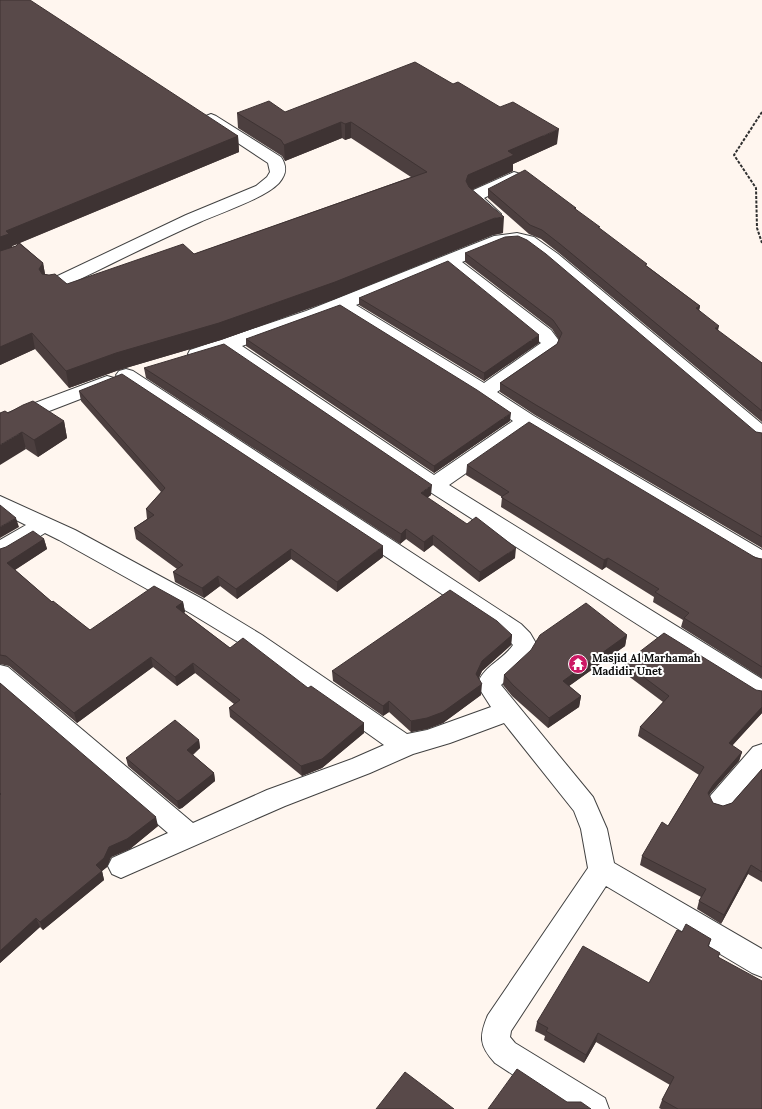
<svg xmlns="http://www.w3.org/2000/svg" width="762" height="1109" viewBox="0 0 762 1109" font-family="Lora,serif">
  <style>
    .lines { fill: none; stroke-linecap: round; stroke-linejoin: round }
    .minor-casing { stroke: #414141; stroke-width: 2 }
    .path { stroke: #303030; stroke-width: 2; stroke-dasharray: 3 1.5; stroke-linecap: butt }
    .minor { fill: #fff; fill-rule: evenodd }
    .wall { fill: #4c3f3f; fill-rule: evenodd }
    .shaded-wall { fill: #3e3333 }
    .building { fill: #584949; stroke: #3e3333 }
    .labels { text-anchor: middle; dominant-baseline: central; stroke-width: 4; stroke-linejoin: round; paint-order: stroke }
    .poi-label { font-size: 11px; font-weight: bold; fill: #0e0e0e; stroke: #fff; text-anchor: start }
  </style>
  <rect width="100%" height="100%" fill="#fff6ef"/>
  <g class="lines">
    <defs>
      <path id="minor" d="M211,114L216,116L281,157C287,166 287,174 279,183C265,198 220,213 200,222C152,243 106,267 59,289L53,290L47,289L44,285L47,281L186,215L256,186L267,177L270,172L268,163L206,122L203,119L206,116Z
        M514,172L520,174L522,177L520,180L484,198L501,214L499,218C487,221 474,209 467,199L469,192Z
        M517,233L534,237L558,254L762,424V442L755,440L546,262L527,248L517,244L504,245L462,262L551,330L560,342L555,352L497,392L534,416L762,550V568L754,566L528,430L449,485L762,679V700L753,698L427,490L225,351L197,360L190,358L188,354L190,350L306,311L494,236ZM448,267L541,343L484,383L356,305ZM340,311L477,396L513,421L434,475L242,346Z
        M126,369L133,371L521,624L530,633L537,645L529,659L501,685L593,797L607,829L614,863L762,949V977L752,973L606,886L511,1031L510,1037L515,1043L605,1098L609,1109H566L495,1063C479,1046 479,1036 488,1015L588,868L581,829L574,811L504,723L450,743L413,754L370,773L285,806L130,874L121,878L112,874L108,866L112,858L168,833L0,688V665L8,667L193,823L267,790L352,759L384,745L246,647L190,613L59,540L45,533L8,556L0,558V540L26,525L0,512V496L75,530L206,601L262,635L407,734L427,730L491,707L477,685C484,665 502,661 513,645L505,636L119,379L116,375L119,371Z
        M107,376L114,378L117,382L114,386L0,430V416Z
        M762,744V772L729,811L720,814L711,811L707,803L711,795L753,747Z"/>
    </defs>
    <use href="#minor" class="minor-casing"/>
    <path class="path" d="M762,112L734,155L756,188L757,228L762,243"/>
    <use href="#minor" class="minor"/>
  </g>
  <path class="wall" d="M0,0L238,136L239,152L20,243L43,263L45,274L67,284L194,254L411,177L351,138L345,140L342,138L285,161L282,156L238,128L237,113L285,112L453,84L557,144L513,164V171L472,190L503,233L493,235L335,299L221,340L119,370L69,388L35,349L0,365ZM18,244L16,246L12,247V246Z
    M488,189L576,208V210L647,266L700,306L699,310L718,331L762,363V422L559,253L541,239L529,234L488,198Z
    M465,253L756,432L762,433V548L535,415L500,392V383L557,344L559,340L552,329L465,262Z
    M359,298L539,343L484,381L359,305Z
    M246,339L510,421L434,473L246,346Z
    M144,368L431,495L427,498L515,558L479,582L433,545L424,552L406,539L400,544L146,378Z
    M79,391L383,557L337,592L291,559L237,599L220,586L204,598L175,582L173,572L177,569L136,539L134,528L147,519L146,509L161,492L81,401Z
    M8,413L64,421L67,438L38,457L26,449Z
    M467,465L762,559V678L681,627L683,620L653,602L654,597L606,567L602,570L501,507L502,497L466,475Z
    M44,539L47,549L15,570L52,602L90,630L183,602L185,612L184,613L230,648L364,733L322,768L302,776L230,717L229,708L234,704L195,673L177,686L153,667L77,723L9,666L0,664V549Z
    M512,635L511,645L482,671L479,678L481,695L443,723L427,729L411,732L389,712L383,716L333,681L332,671Z
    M627,635L625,646L569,686L581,696L579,707L548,728L512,696L503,685L504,675Z
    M625,663L756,690L762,713L732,746L742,752L739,761L709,795L713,803L723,806L732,803L762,769V882L748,874L721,924L697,909L699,901L701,897L640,865L642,856L668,826L699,775L638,736L640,727L663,702L623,672Z
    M0,683L158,826L130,849L111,857L107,867L102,871L104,880L43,930L40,927L0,963Z
    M199,740L200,748L193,755L214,773L215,781L182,808L179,809L128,766L126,758Z
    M682,932L711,939L709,946L719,957L762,1109H661L659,1108L662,1100L670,1085L596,1042L584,1063L544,1040L545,1036L535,1031L537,1022L649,983Z"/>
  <path class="shaded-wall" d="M341,122L342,138L285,161L284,145Z
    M351,122V138L345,140V124Z
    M559,129L557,144L513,164V171L468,191L466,181L468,175L508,151Z
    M238,136L239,152L12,246L13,251L0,255V237L6,231Z
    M504,217L503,233L493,235L335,299L221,340L119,370L69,388L66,371L116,353L495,218Z
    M43,263L46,280L39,269Z
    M700,306L698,315L696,308Z
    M719,326L717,335L715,328Z
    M32,333L35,349L0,365V347Z
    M539,335V343L484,381V373Z
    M511,413L510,421L434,473V466Z
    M64,421L67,438L38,457L34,440Z
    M22,432L26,449L0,465V445Z
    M432,485L431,495L420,503L421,493Z
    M16,518L19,527L0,538V527Z
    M406,529V539L400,544L401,534Z
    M433,535V545L424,552V542Z
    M44,539L47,549L10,573L7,563Z
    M383,546V557L337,592V582Z
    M516,548L515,558L479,582L480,572Z
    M291,549V559L237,599L236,589Z
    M608,558L606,567L602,570L604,560Z
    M218,576L220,586L204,598L202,588Z
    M183,602L185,612L178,617L176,607Z
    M512,635L511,645L482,671L476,684V674L482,661Z
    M627,635L625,646L562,691L563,681Z
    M151,657L153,667L77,723L74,713Z
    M193,663L195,673L177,686L175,677Z
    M482,684L481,695L443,723L427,729L411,732V721Z
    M581,696L579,707L548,728L549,718Z
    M389,701V712L383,716V706Z
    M762,707V713L726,752L729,743Z
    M364,723V733L322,768L302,776L301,766Z
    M199,740L200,748L188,758L187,750Z
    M742,752L739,761L710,794L706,802L708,793L713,785Z
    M214,773L215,781L182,808L179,809L177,801Z
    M156,817L158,826L130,849L111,857L107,867L102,871L104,880L43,930L40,922L96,865L109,847Z
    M751,865L748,874L721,924L724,915Z
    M36,918L40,927L0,963V951Z
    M598,1033L596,1042L584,1063L586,1055Z"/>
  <path class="building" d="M0,0H30L238,136L6,231L9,234L0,237Z
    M415,62L453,84L458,82L500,107L513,102L559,129L508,151L514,155L468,175L466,181L469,187L504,217L495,218L335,282L219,323L116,353L66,371L32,333L0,347V251L16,246L19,243L43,263L39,269L42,274L49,275L55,274L67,284L183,244L194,254L427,172L351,122L345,124L341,122L284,145L281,140L237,113L269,101L285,112Z
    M525,170L576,208H574L600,227H598L647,264L645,265L700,306L696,308L719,326L715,328L762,363V411L560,244L542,230L530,225L488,189Z
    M518,236L527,240L546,254L756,432L762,433V537L536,405L500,383L557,344L562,333L553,320L465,253L505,237Z
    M448,261L539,335L484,373L359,298Z
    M340,305L477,390L511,413L434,466L246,339Z
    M224,344L432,485L421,493L467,524L476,517L516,548L480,572L433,535L424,542L406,529L401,534L144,368Z
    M122,374L383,546L337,582L291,549L236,589L218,576L202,588L173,572L183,565L134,528L154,515L146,509L165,488L79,391Z
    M33,401L64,421L34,440L22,432L0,445V413L5,411L8,413L23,405Z
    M529,422L756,558L762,559V667L684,618L689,613L655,592L659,589L608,558L604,560L501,497L509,492L467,465Z
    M0,505L16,518L0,527Z
    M33,531L44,539L7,563L52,602L53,601L90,630L154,586L183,602L176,607L230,648L243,638L308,688L311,686L364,723L322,759L301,766L229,708L240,700L193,663L175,677L151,657L74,713L6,656L0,655V549L6,547Z
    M450,590L497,621L512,635L482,661L476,674L482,684L443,712L427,718L411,721L389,701L383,706L332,671Z
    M586,603L627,635L563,681L581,696L549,718L513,685L504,675L531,650L540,635Z
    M664,633L756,690L762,691V707L729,743L742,752L713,785L708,793L713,803L723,806L732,803L762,769V872L751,865L724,915L699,901L706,889L642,856L662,822L668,826L704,767L640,727L669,696L625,663Z
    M0,683L156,817L127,839L109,847L104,858L96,865L102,871L40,922L36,918L0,951V795L1,794L0,793Z
    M175,720L199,740L187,750L214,773L180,800L177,801L126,758Z
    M686,924L711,939L708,946L720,953L718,957L762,981V1109H678L662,1100L674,1077L598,1033L586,1055L546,1031L548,1028L537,1022L583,946L649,983L677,930L682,932Z
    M517,1069L567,1102H581L591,1109H488Z
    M405,1072L454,1109H376Z"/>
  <defs>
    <symbol id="temple-disc" viewBox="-11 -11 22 22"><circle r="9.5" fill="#cb1964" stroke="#fff"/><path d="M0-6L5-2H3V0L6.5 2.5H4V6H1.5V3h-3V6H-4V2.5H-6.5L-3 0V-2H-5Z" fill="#fff"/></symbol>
  </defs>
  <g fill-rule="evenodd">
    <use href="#temple-disc" x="567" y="653" width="22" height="22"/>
  </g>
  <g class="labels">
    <g class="poi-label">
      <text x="592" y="658">Masjid Al Marhamah<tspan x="592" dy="13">Madidir Unet</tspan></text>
    </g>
  </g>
</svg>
